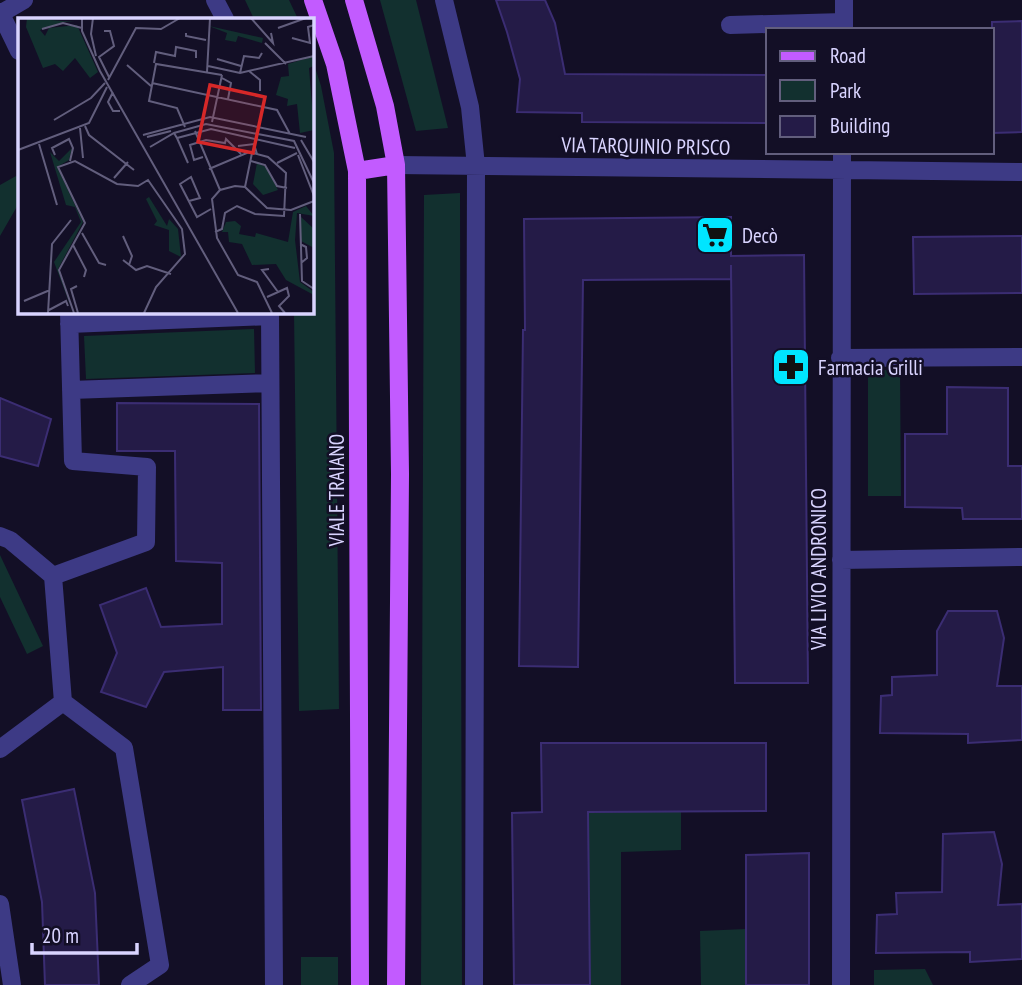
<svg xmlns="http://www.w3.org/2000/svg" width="1022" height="985" viewBox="0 0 1022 985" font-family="'PT Sans Narrow',sans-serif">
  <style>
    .green { fill: #12302f }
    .building { fill: #241b47; stroke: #3b2d73; stroke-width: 2 }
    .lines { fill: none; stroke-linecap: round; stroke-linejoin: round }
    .minor { stroke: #3d3a85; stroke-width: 18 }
    .major { stroke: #c25bff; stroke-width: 18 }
    .labels { text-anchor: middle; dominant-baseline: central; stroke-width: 5; stroke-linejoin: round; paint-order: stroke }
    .street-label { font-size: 21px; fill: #d9d4ff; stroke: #130f26 }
    .poi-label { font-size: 21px; fill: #d9d4ff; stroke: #130f26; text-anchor: start }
    .inset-road { fill: none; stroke: #625e7d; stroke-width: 2 }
    .view { fill: #d62828; fill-opacity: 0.15; stroke: #d62828; stroke-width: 3.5 }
    .inset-edge { fill: none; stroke: #d9d4ff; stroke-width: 3.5 }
  </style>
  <rect width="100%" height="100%" fill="#130f26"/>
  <path class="green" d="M245,0H289L298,19H254Z
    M380,0H416L448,128L416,131Z
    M312,58L321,86L334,153L339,709L299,711L294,312H312Z
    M16,176L19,178V203L0,236V185Z
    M460,193L462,985H421L424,195Z
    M254,329L255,373L86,379L84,336Z
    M868,370H900L901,496H868Z
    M0,555L43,646L27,654L0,597Z
    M681,811V850L621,852V985H590L588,812Z
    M746,929V985H701L700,931Z
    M301,957H338V985H301Z
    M925,969L933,985H874V970Z"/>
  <path class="building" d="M496,0H545L555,23L565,74L768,75V123L582,122V113L517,112L520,79L507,32Z
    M1022,21V132L992,133V22Z
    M731,217V256L804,255L808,683H735L731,265V279L583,280L578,667L519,666L523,330H525L524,219Z
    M1022,236V293L914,294L913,237Z
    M947,387L1008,388V466H1022V519H963L962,508L905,507V434H947Z
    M0,398L51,419L38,466L0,456Z
    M117,403L259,404L261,710H223V667L164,672L146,707L101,692L117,653L100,605L146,588L161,627L222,624V563L176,561L175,451H117Z
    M948,611H997L1004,638L997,686H1022V740L968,743V734L880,733L881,696L892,695V677L937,675V631Z
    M541,743H766V811L588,812L590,985H514L512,813L542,812Z
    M74,789L95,893L99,985H45L42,902L22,800Z
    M994,832L1002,864L998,905L1022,904V959L970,962V952L876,953L877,915L897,914L896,893L942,892L943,834Z
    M809,853V985H746V855Z"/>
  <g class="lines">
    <path class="minor" d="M215,0L225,19
      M444,0L470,107L476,166L474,985
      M0,12L19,51
      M0,14L24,0
      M730,25L844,22
      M844,30V0
      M396,165L1022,172
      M69,312L73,461L147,467L146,542L53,576L63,702L124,748L160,965L130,985
      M270,312L274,985
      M69,324L270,316
      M840,358L1022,357
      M71,390L270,383
      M0,536L10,540L53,576
      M841,560L1022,557
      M0,749L63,702
      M0,904L12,985
      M841,985L842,152"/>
    <path class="major" d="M313,0L335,64L357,171L360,985
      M354,0L385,106L396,165L400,474L396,985
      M357,171L396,165"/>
  </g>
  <defs>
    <symbol id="supermarket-square" viewBox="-11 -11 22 22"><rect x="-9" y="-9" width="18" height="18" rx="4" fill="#00e5ff" stroke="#130f26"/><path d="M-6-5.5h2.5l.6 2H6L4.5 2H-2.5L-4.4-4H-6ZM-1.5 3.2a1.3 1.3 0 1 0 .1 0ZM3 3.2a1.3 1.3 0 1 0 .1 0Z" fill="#111"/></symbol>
    <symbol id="pharmacy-square" viewBox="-11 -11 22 22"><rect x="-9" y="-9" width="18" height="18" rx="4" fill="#00e5ff" stroke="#130f26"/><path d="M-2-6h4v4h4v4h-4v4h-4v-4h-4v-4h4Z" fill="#111"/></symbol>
  </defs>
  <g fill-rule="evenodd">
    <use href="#supermarket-square" x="693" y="213" width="44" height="44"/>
    <use href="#pharmacy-square" x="769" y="345" width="44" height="44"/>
  </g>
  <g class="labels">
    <g class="street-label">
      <text transform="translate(646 146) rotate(1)">VIA TARQUINIO PRISCO</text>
      <text transform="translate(336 490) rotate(-90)">VIALE TRAIANO</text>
      <text transform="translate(818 569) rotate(-90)">VIA LIVIO ANDRONICO</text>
    </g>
    <g class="poi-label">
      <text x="742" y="235">Decò</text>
      <text x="818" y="367">Farmacia Grilli</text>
    </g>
  </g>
  <g transform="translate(18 18)">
    <rect width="296" height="296" fill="#130f26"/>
    <path d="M9,0L57,4H46L22,12L27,18L31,10L59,7L80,54L72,60L57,40L45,53L37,46L25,50L8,9ZM191,8L245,20L244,25L220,18L218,24L207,22L209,15ZM296,38V48L291,50L296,112L282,115L279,86L269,88L270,81L258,77L263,59L271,58L270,46ZM54,130L51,142L39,149L65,204L40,251L55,295L36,244L63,204L57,189L48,187L32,134L41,143ZM239,145L248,149L260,172L245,177L235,166ZM131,179L149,208L151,201L160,211L163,239L151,233V212L136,207L139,203L128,181ZM288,188L296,198L279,195L277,222L282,264L296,274V286L294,276L268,262L258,246L234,247L224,226L211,224L210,214H204L208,204L217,203L223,208L221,216L237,219L238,215L270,224L275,194ZM282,198L296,211V230L283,223Z" fill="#12302f"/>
    <path class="inset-road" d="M64,0V13L82,53L220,295M75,0L73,16L78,38M102,0H128M233,0L255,25L253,15M260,10L288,0M24,11L45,5L64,10M86,13H92L96,28L81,39L91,59M168,15V18L188,22M274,20L292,25L290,9L296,7M247,25L268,46M199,41L223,48M136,45L138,34L157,38L158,29L178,33V40M109,47L133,68M190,48L222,55L296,38M231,53L242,62V73M189,54L192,0M222,55L226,38L241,40L244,35M204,60L213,65L210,81M90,62L118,10L143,11L162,0M134,65L259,92L272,116M95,74L90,84L95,93H102M36,102L73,80L87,65M194,104L204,57M67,108L71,117L116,152M167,109L159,90L131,83L138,46L204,57M62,110L65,140M177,113L202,172M156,115L159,120L193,111L277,130M125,117L192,99L288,119M129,119L153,113M159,120L170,145M283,122L296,144M21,126L39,187M220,128L236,126L239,136M132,129L156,115L188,106L276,123L296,165M0,132L71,105L89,69M37,137L34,130L51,121L55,130L52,143M280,137L296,178M185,139L176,142L172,127L188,122L207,125L208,121L223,136M233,143L247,147L259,168L269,170M259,145L279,135M191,151L231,134L250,139L268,155L266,198L237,196L219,188L207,195L204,211L197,214M96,160L110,144M227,169L234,135M171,183L182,180L173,159L162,166L179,199L193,191M282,196L284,263L296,271M64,215L81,245L88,247M105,218L114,238L111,247M282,226L288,229L289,240L283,245M55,227L68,252L66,259M105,242L118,252L129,248L153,256M251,251L244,252L260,274M59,268L53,271L60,295M249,279L269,270L271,278L261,288L267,295M6,283L32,272M31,292L48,283L50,288M30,295L34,226L53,202M56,295L41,252L67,205L40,149L57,143L99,166L120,168L130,162L164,211L167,236L138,269L126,295M254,295L239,264L220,257L199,220L194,181L202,172L217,168L227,169L249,190L273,192L296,183"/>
    <path class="view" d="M192,67L247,79L235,135L180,124Z"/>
    <rect width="296" height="296" class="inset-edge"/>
  </g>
  <rect x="766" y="28" width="228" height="126" fill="#130f26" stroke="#625e7d" stroke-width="2"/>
  <rect x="780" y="51" width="35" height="10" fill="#c25bff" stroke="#625e7d" stroke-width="2"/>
  <text x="830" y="63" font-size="21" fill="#d9d4ff">Road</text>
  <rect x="780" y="80" width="35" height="21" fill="#12302f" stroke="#625e7d" stroke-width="2"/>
  <text x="830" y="98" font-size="21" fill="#d9d4ff">Park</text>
  <rect x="780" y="116" width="35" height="21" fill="#241b47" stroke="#625e7d" stroke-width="2"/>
  <text x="830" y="133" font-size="21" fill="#d9d4ff">Building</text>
  <path d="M32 943v10h105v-10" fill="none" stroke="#d9d4ff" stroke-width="3.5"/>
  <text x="42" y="943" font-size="21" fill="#d9d4ff" stroke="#130f26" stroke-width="5" paint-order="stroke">20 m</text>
</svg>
